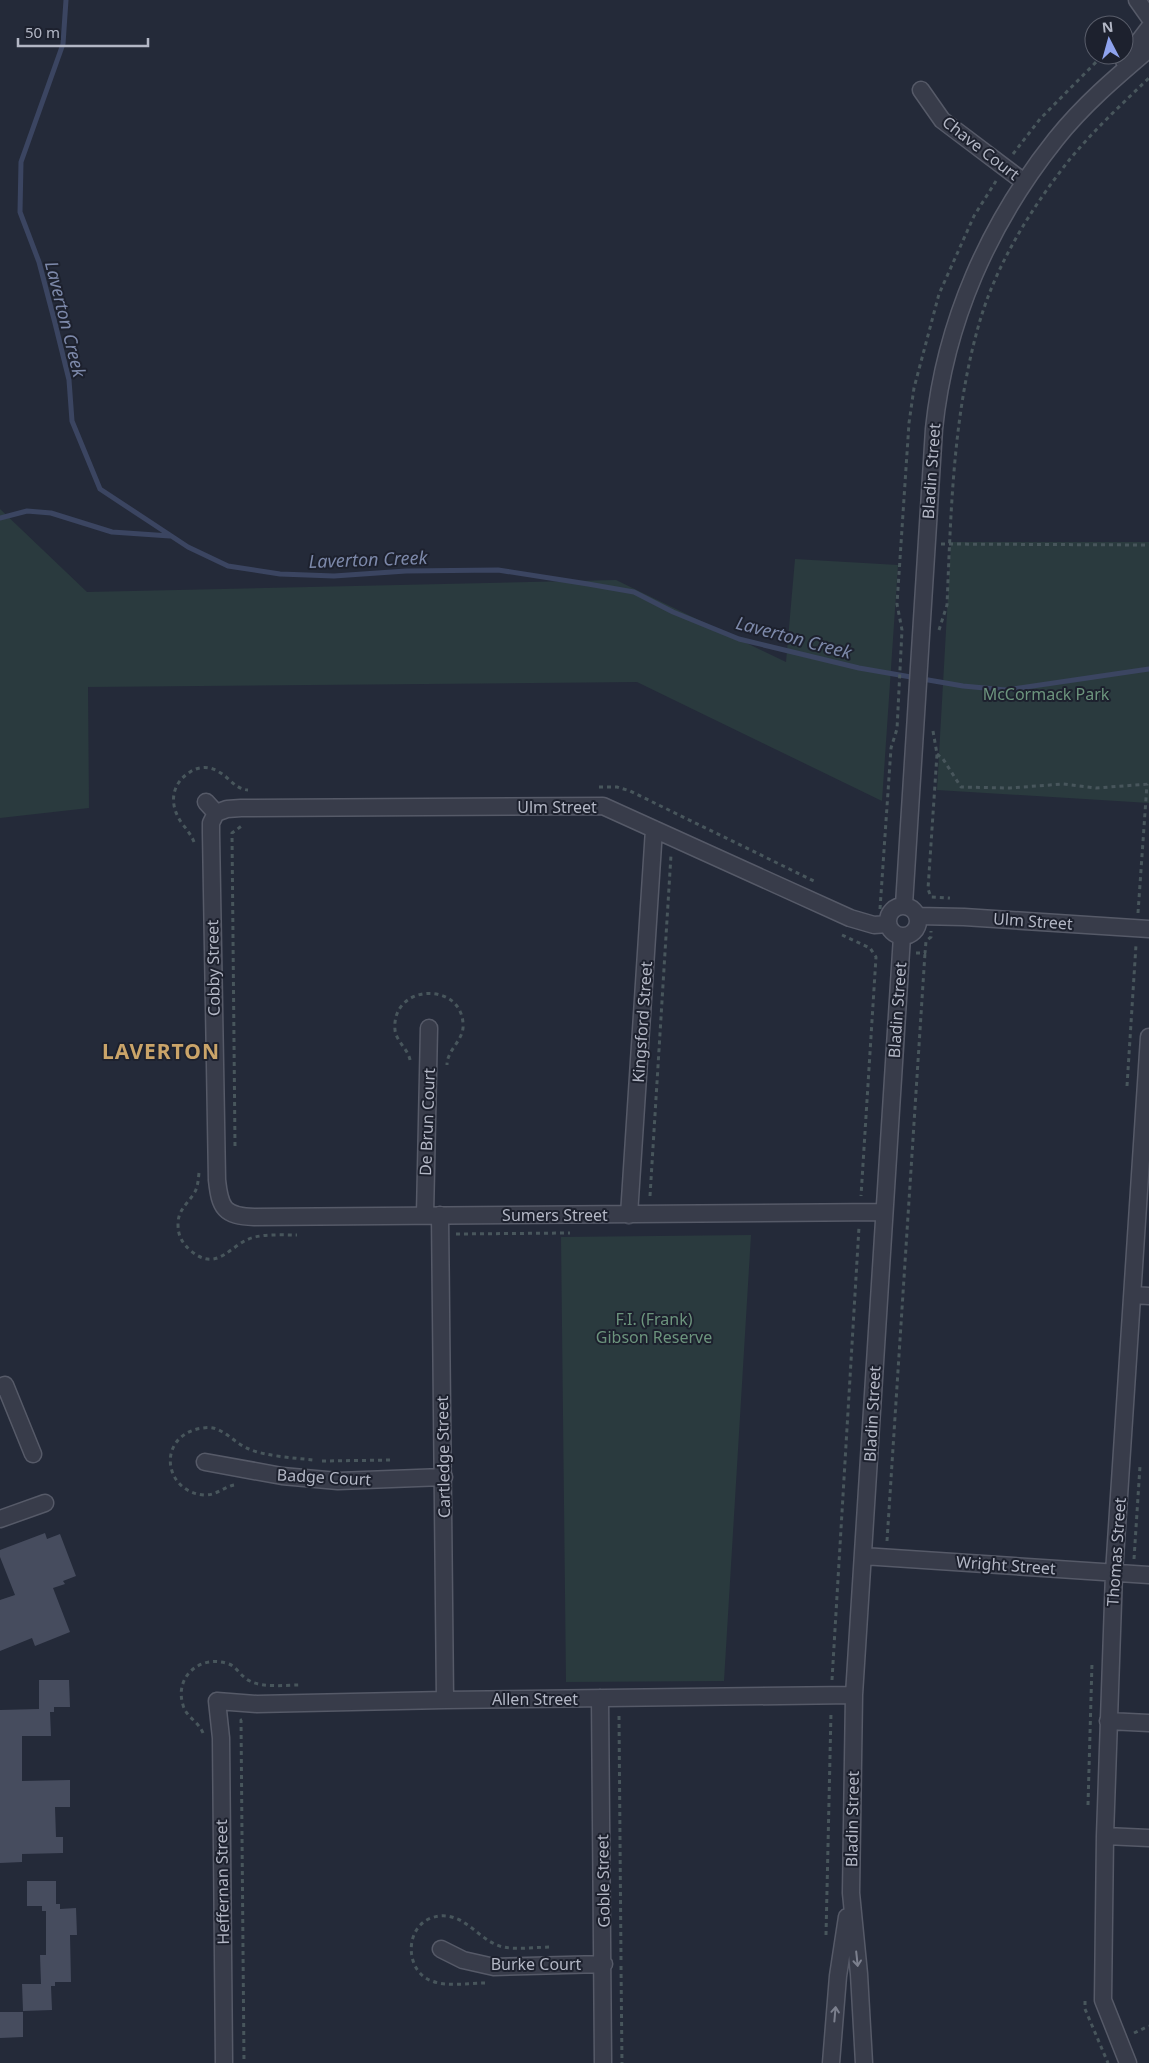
<svg xmlns="http://www.w3.org/2000/svg" width="1149" height="2063" viewBox="0 0 1149 2063" font-family="'Noto Sans',sans-serif">
  <style>
    .green { fill: #2a3a3e }
    .lines { fill: none; stroke-linecap: round; stroke-linejoin: round }
    .stream { stroke: #3b4561; stroke-width: 5 }
    .building { fill: #464c5e }
    .minor-casing { stroke: #565a68; stroke-width: 19 }
    .path { stroke: #48565c; stroke-width: 3; stroke-dasharray: 4 4; stroke-linecap: butt }
    .minor { stroke: #383c4a; stroke-width: 16 }
    .oneway { stroke: #7c808e }
    .labels { text-anchor: middle; dominant-baseline: central; stroke-width: 4; stroke-linejoin: round; paint-order: stroke }
    .street-label { font-size: 16px; fill: #b3b7c5; stroke: #1d212e }
    .park-label { font-size: 16px; fill: #6c947d; stroke: #1d212e }
    .water-label { font-size: 18px; font-style: italic; fill: #7d89aa; stroke: #1d212e }
    .district-label { font-size: 21px; font-weight: bold; letter-spacing: 1px; fill: #caa469; stroke: #1d212e }
  </style>
  <rect width="100%" height="100%" fill="#242a39"/>
  <path class="green" d="M0,509L87,592L616,580L786,662L795,559L898,565L882,801L637,682L88,687L89,808L0,818Z
    M951,542H1149V803L937,790Z
    M751,1235L724,1681L566,1682L561,1237Z"/>
  <g class="lines">
    <path class="stream" d="M66,0L63,44L21,162L20,212L39,262L55,323L69,380L72,421L100,489L188,547L228,566L280,574L334,576L406,571L498,570L588,584L634,592L673,612L739,639L859,668L963,686L1006,690L1149,669
      M0,518L27,511L51,513L112,532L170,536"/>
  </g>
  <path class="building" d="M45,1533L47,1539L60,1534L76,1576L63,1581L65,1584L53,1588L70,1632L35,1646L32,1638L0,1651V1600L15,1595L0,1557V1550Z
    M39,1680H69L70,1707H54V1712H50L51,1736H22V1781L70,1780V1807H55L56,1837H63V1853L22,1854V1862L0,1863V1710L39,1709Z
    M27,1881H56V1904H60V1909L76,1908L77,1935H70L71,1982H55V1986H51L52,2010L23,2011L22,1984H41L40,1955H46V1911H42V1906H27Z
    M0,2012H23V2037L0,2038Z"/>
  <g class="lines">
    <defs>
      <path id="minor" d="M1137,0L1149,17
        M1124,61L1149,28
        M921,90L942,120L1024,182
        M206,802L216,813
        M216,813L211,823V833L217,1180C220,1208 224,1216 254,1217L884,1212
        M216,813L227,809L241,808L603,806L850,918L874,925L888,924
        M904,905L934,429C945,322 989,223 1056,139C1083,105 1116,77 1149,49
        M888 921a15 15 0 1 1 30 0a15 15 0 1 1-30 0Z
        M917,916L964,917L1149,929
        M425,1215L429,1028
        M440,1215L445,1700
        M629,1215L654,829
        M1133,1295L1149,1296
        M0,1387L5,1385L33,1454
        M205,1462L282,1476L338,1481L444,1477
        M0,1519L45,1503
        M863,1556L1149,1575
        M600,1698L603,2063
        M1108,1721L1149,1723
        M1105,1836L1149,1838
        M441,1949L463,1960L494,1967L604,1964
        M224,2063L221,1738L217,1701L257,1704L445,1700L854,1695
        M831,2063L838,1976L847,1917
        M864,2063L859,1974L851,1893L854,1695L902,936
        M1128,2063L1103,2000L1105,1836L1114,1573L1149,1037"/>
    </defs>
    <use href="#minor" class="minor-casing"/>
    <path class="path" d="M1013,154L1040,119L1103,55
      M941,544L1149,545
      M939,630L947,605C951,510 953,415 979,324C996,264 1032,207 1070,159C1094,130 1122,104 1149,78
      M933,731L937,754L928,889L931,897L950,898
      M937,754L943,759L961,787L1010,788L1063,784L1096,788L1149,784
      M599,787H617L630,791L816,882
      M194,842C191,834 186,829 181,822C169,804 171,784 190,772C199,766 210,766 219,772C230,778 235,789 248,790
      M880,909L891,748L897,729L902,630L897,604L909,423L914,388L939,294L974,216L996,181
      M1138,913L1147,784
      M842,935L870,948L876,957L861,1196
      M916,953H925L926,941L931,937V931
      M410,1060C408,1049 396,1041 395,1030C391,984 460,981 463,1023C465,1040 447,1049 447,1065
      M1127,1086L1136,945
      M235,1146L232,833L243,825
      M199,1173C198,1181 198,1188 193,1195C186,1205 178,1211 178,1224C178,1236 182,1243 191,1251C219,1274 231,1242 255,1237C268,1234 284,1235 297,1235
      M650,1196L671,855
      M456,1234L570,1233
      M322,1461L393,1460
      M234,1485C224,1487 217,1495 205,1495C165,1493 156,1440 197,1429C202,1428 208,1427 213,1428C226,1431 236,1444 249,1449C264,1456 295,1458 313,1460
      M887,1541L925,953
      M1134,1559L1140,1466
      M832,1680L859,1227
      M619,1716L621,1960
      M242,1720H241L244,2063
      M203,1733C198,1721 186,1717 183,1705C174,1676 201,1654 229,1664C237,1667 241,1677 250,1681C263,1688 285,1685 300,1685
      M1088,1805L1092,1663
      M826,1935L831,1712
      M621,1966L622,2063
      M485,1983C468,1983 447,1987 432,1981C405,1972 404,1928 431,1918C463,1907 477,1941 503,1947C518,1950 537,1947 552,1947
      M1085,2001V2009L1108,2063
      M1134,2033L1149,2026"/>
    <use href="#minor" class="minor"/>
  </g>
  <defs><path id="oneway-shaft" d="M-6 0H5M1.5-3L5.5 0L1.5 3" fill="none" stroke-width="1.6" stroke-linecap="round" stroke-linejoin="round" transform="scale(1.25)"/></defs>
  <g class="oneway">
    <use href="#oneway-shaft" transform="translate(857 1959) rotate(84)"/>
    <use href="#oneway-shaft" transform="translate(835 2014) rotate(-85)"/>
  </g>
  <g class="labels">
    <g class="street-label">
      <text transform="translate(981 148) rotate(38)">Chave Court</text>
      <text transform="translate(931 471) rotate(-86)">Bladin Street</text>
      <text x="557" y="807">Ulm Street</text>
      <text transform="translate(1033 921) rotate(4)">Ulm Street</text>
      <text transform="translate(213 968) rotate(-91)">Cobby Street</text>
      <text transform="translate(897 1010) rotate(-86)">Bladin Street</text>
      <text transform="translate(642 1022) rotate(-86)">Kingsford Street</text>
      <text transform="translate(427 1122) rotate(-88)">De Brun Court</text>
      <text x="555" y="1215">Sumers Street</text>
      <text transform="translate(872 1414) rotate(-87)">Bladin Street</text>
      <text transform="translate(443 1457) rotate(-91)">Cartledge Street</text>
      <text transform="translate(324 1477) rotate(3)">Badge Court</text>
      <text transform="translate(1116 1552) rotate(-86)">Thomas Street</text>
      <text transform="translate(1006 1565) rotate(4)">Wright Street</text>
      <text x="535" y="1699">Allen Street</text>
      <text transform="translate(852 1819) rotate(-89)">Bladin Street</text>
      <text transform="translate(603 1881) rotate(-91)">Goble Street</text>
      <text transform="translate(222 1882) rotate(-91)">Heffernan Street</text>
      <text x="536" y="1964">Burke Court</text>
    </g>
    <g class="park-label">
      <text x="1046" y="694">McCormack Park</text>
      <text x="654" y="1319">F.I. (Frank)<tspan x="654" dy="18">Gibson Reserve</tspan></text>
    </g>
    <g class="water-label">
      <text transform="translate(66 319) rotate(76)">Laverton Creek</text>
      <text transform="translate(368 559) rotate(-2)">Laverton Creek</text>
      <text transform="translate(794 637) rotate(15)">Laverton Creek</text>
    </g>
    <g class="district-label">
      <text x="161" y="1051">LAVERTON</text>
    </g>
  </g>
  <g transform="translate(1109 40) rotate(354)"><circle r="24" fill="#1d212e" stroke="#595d6a"/>
  <path d="M0-4L9 19L0 12L-9 19Z" fill="#8fa3ee"/>
  <text y="-8" font-size="14" font-weight="bold" text-anchor="middle" fill="#b3b7c5">N</text>
  </g>
  <path d="M18 38v8h130v-8" fill="none" stroke="#b3b7c5" stroke-width="2.5"/>
  <text x="25" y="38" font-size="15" fill="#b3b7c5" stroke="#1d212e" stroke-width="4" paint-order="stroke">50 m</text>
</svg>
